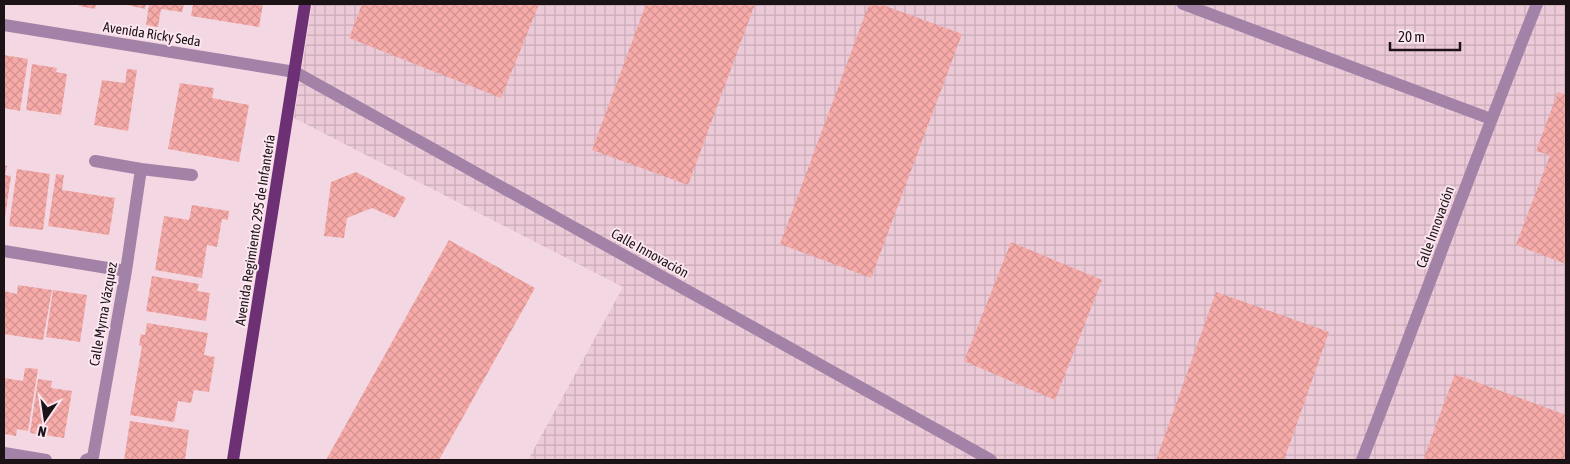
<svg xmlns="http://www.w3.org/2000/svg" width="1570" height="464" viewBox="0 0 1570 464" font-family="'Asap Condensed',sans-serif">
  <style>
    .industrial { fill: url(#industrial-grid) }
    .building { fill: url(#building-cross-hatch) }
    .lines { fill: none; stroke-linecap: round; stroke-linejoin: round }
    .street { stroke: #a382a8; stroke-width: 12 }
    .primary { stroke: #6d3075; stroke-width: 12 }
    .labels { text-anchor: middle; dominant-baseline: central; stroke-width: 4; stroke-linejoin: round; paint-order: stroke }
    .street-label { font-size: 14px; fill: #1c1316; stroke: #fce7f0 }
  </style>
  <defs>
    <pattern id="industrial-grid" width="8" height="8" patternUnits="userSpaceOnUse" patternTransform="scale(1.25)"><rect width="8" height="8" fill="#eccad8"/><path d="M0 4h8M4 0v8" fill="none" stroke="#caadb9"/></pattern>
    <pattern id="building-cross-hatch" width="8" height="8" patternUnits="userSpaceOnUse" patternTransform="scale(1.25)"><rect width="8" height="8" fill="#f7aba9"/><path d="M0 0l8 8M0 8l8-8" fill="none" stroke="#d39291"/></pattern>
  </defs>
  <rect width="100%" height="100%" fill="#f3d8e3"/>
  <path class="industrial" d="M312,4H1566V460H528L623,287L294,118Z"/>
  <path class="building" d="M79,4H96L95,9L79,6Z
    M123,4H146L145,9Z
    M149,4H184L182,12L161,9L158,27L146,25Z
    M193,4H263L259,27L191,16Z
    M362,4H539L501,98L349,38Z
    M646,4H755L688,185L592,150Z
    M869,4H880L962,34L871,278L780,244Z
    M4,55L28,59L20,111L4,108Z
    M32,64L57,68L56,72L67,74L61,115L26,110Z
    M127,69L137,70L128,131L94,125L102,80L125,83Z
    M180,83L214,88L212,98L249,105L239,162L168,149Z
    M1558,92L1566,95V264L1516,245L1550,155L1536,151Z
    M4,165L7,166L5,175L11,176L5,217Z
    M17,169L50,174L43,230L9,226Z
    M356,172L406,198L395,218L372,208L347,218L344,238L324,236L331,182Z
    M56,174L64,175L62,190L115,198L109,235L48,226Z
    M192,205L229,211L228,220L222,219L217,247L207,245L202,278L155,270L164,216L189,220Z
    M449,240L535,288L439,460H326Z
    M1011,242L1102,280L1055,400L964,361Z
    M152,276L199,284L197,291L210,293L206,321L146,311Z
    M18,285L52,290L43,340L4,334V291L17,294Z
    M53,290L87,295L80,342L46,337Z
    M1216,292L1329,332L1284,460H1156Z
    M147,323L208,333L204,355L215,357L209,392L194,390L191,403L178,401L174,422L130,415L142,346L139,345L141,334L145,335Z
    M25,368L38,369L28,431L17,429L16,436L4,434V378L23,381Z
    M1455,374L1566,415V460H1423Z
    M38,379L52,381L51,388L72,391L64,438L30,433Z
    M130,421L189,430L185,460H124Z"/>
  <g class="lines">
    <path class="street" d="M1183,4L1491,119
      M4,25L295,72L991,460
      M95,161L141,169L192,175
      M4,251L126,271
      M4,453L46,460
      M86,460L93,457L126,271L141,169
      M1362,460C1421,308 1476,155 1537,4"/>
    <path class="primary" d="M233,460L305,4"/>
  </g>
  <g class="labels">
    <g class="street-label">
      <text transform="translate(152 34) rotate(9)">Avenida Ricky Seda</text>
      <text transform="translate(1435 227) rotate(-70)">Calle Innovación</text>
      <text transform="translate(255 230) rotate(-81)">Avenida Regimiento 295 de Infantería</text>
      <text transform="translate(650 253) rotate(29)">Calle Innovación</text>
      <text transform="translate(103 314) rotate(-80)">Calle Myrna Vázquez</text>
    </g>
  </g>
  <rect width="1570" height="464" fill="none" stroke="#1c1316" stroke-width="10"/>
  <g transform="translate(45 419) rotate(193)" stroke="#fce7f0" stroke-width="4" paint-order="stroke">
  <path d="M0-4L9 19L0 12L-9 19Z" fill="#1c1316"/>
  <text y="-8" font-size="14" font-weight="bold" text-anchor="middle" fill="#1c1316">N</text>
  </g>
  <path d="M1390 42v8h70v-8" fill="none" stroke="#1c1316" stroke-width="2.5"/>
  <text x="1398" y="42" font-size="15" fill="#1c1316" stroke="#fce7f0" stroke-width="4" paint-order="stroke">20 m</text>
</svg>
